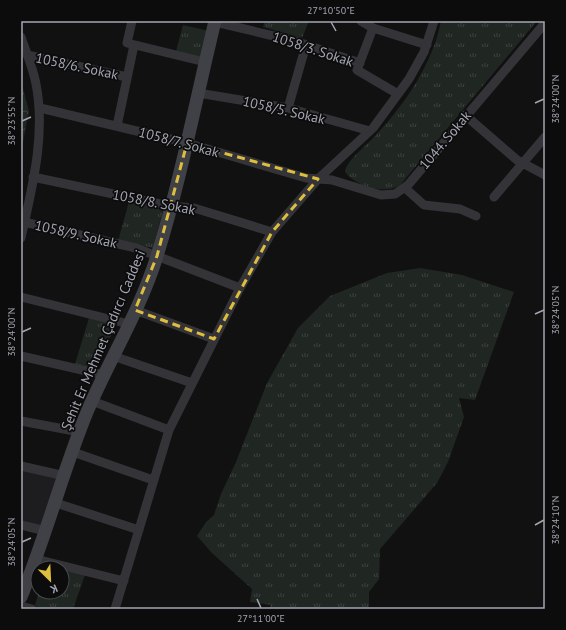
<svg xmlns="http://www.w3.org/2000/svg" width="566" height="630" viewBox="0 0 566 630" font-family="'PT Sans',sans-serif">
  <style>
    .built { fill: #1d1d1f }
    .grass { fill: url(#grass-tufts) }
    .forest { fill: url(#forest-crowns) }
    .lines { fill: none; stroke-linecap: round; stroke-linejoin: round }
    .minor { stroke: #343438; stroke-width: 9 }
    .secondary { stroke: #404146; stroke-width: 13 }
    .marked { fill: none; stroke: #ddbe3e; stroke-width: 3; stroke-dasharray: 8 5; stroke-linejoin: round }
    .ticks { fill: none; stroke: #a3a6b1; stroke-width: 1.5 }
    .labels { text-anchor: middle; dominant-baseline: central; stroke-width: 3.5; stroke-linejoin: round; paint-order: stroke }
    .street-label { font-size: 14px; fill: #a3a6b1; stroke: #0c0c0d }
    .neatline { fill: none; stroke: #a3a6b1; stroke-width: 1.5 }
    .ticks-label { font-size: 10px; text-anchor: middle; fill: #a3a6b1 }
  </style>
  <defs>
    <pattern id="grass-tufts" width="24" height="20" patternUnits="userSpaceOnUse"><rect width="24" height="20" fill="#202621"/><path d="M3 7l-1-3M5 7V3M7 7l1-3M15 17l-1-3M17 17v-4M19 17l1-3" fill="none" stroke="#3d423f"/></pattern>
    <pattern id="forest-crowns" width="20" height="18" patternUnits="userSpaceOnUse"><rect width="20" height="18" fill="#202621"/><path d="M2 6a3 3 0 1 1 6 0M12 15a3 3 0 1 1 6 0" fill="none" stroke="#3d423f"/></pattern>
  </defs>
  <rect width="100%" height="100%" fill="#111112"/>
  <path class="built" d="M21,469L59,478L43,527L21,522Z"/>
  <path class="grass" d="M265,21H309L302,38L263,27Z
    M441,21H537L401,184C388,196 355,186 345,172C346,161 368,144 376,135C405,104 433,63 441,21Z
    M183,25L209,31L202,62L175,55Z
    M129,202L163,210L153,248L118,241Z
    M420,268L462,275L514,292L475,400L459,398L464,417L448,462L437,483L380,549L379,579L369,592V609H269L271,605L250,602L252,589L212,553L197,536L206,522L214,515L221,494L236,462L267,383L298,328L330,296L387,273Z
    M89,318L116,325L95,368L75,364Z
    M62,569L85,575L73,609L38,608L35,605L39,592H62Z"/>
  <path class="forest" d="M21,81L29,111L21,152Z"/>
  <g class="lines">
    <path class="minor" d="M132,21L127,43L205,62
      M361,21L373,28
      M215,22L295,41L360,63
      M21,37C26,52 33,68 36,84C46,135 32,188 21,238
      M27,55L127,77
      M198,93L288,108L370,131
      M398,94L357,70L373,28L427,45
      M40,108L187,143L306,178L332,180L381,195L395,194L408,185L545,23
      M288,108L306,45
      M465,115L517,160L545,175
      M117,126L134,45
      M33,177L170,206L194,208L272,232
      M405,188L424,205L460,209L476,216
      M494,197L545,137
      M24,222L136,248L240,288
      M21,297L129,324
      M135,310L214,339
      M21,356L104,375
      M113,356L192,383
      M92,401L169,430
      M21,421L80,432
      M73,452L153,480
      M21,466L65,476
      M56,503L139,530
      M21,525L46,531
      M36,559L124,581
      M21,606L32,609
      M115,609L169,430L240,288L272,232L318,179L373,128L409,79L424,52L434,21"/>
    <path class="secondary" d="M21,597C46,537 62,473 87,412C109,360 140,311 157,256C181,179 196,99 215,21"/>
  </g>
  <path class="marked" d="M187,143L318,179L272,232L214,339L135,310L157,256Z"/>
  <path class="ticks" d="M331,22L336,31M535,103L544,99M22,121L31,117M535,314L544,310M22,332L31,328M535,525L544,520M22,542L31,538M257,599L261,608"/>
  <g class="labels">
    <g class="street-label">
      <text transform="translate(313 49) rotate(18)">1058/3. Sokak</text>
      <text transform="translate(77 66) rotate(12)">1058/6. Sokak</text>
      <text transform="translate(284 110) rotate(13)">1058/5. Sokak</text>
      <text transform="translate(445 140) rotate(-50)">1044. Sokak</text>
      <text transform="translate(179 142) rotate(15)">1058/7. Sokak</text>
      <text transform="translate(154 202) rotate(11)">1058/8. Sokak</text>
      <text transform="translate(76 234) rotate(13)">1058/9. Sokak</text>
      <text transform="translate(103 340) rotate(-67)">Şehit Er Mehmet Çadırcı Caddesi</text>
    </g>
  </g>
  <rect width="566" height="630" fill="none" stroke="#0c0c0d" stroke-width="44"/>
  <g transform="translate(50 580) rotate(156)"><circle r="19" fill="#0c0c0d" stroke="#484a4f"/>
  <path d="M0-3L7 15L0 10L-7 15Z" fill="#ddbe3e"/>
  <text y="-6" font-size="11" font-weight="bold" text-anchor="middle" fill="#a3a6b1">K</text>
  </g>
  <rect x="22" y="22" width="522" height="586" class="neatline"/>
  <g class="ticks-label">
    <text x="331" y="14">27°10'50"E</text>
    <text transform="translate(555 99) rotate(-90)" y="4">38°24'00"N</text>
    <text transform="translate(11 121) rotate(-90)" y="4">38°23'55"N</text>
    <text transform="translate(555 310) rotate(-90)" y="4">38°24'05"N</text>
    <text transform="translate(11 332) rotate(-90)" y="4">38°24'00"N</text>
    <text transform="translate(555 520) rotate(-90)" y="4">38°24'10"N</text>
    <text transform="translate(11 542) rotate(-90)" y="4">38°24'05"N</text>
    <text x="261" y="622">27°11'00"E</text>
  </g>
</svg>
